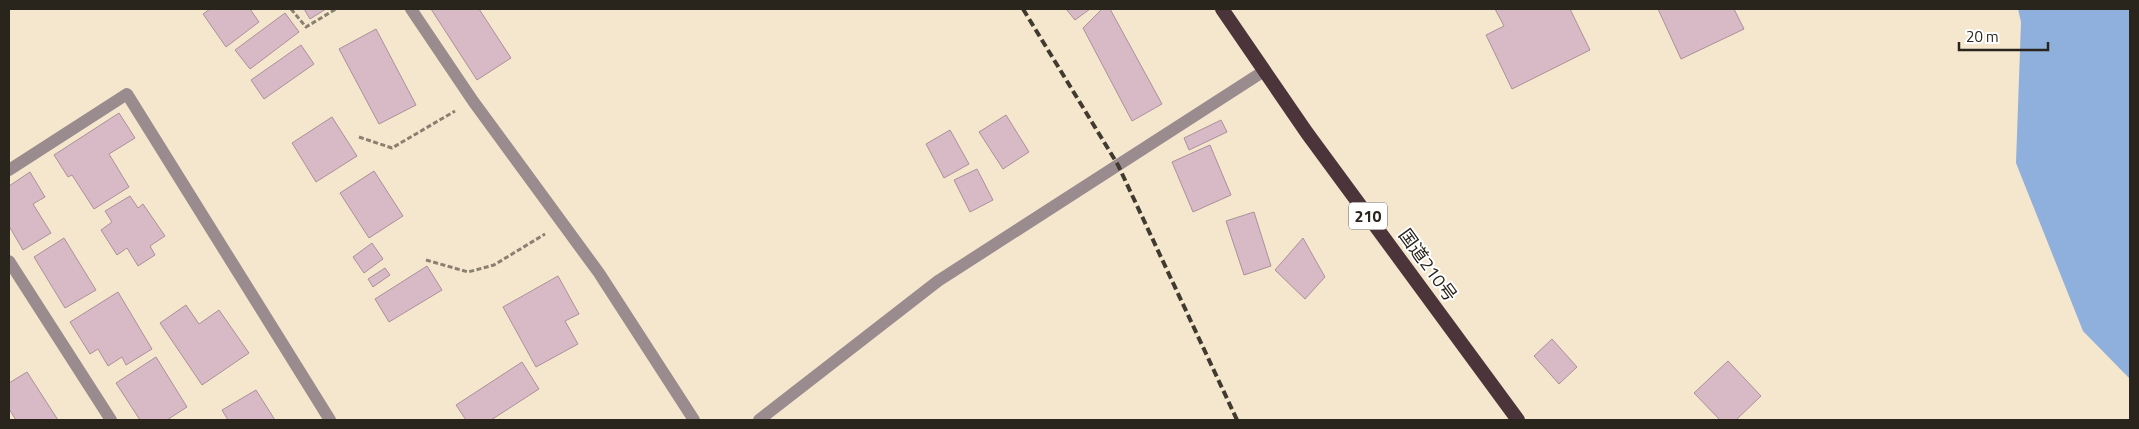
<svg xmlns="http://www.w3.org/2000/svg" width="2139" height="429" viewBox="0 0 2139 429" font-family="'Titillium Web','Noto Sans JP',sans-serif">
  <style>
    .water { fill: #8fafdc }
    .building { fill: #d7bac5; stroke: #ac909b }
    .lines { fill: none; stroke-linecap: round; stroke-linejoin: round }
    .path { stroke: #8a8070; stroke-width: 3; stroke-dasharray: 5 2.5; stroke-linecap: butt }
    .minor { stroke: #998b8e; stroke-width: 12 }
    .trunk { stroke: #4b343a; stroke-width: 14 }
    .rail { stroke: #403a2f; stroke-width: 4; stroke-dasharray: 8 4; stroke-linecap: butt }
    .labels { text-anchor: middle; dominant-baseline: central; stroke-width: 4; stroke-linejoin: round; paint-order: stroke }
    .shield { fill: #fff; stroke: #6a6660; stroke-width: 1 }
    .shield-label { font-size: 16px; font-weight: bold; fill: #2a251c }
    .street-label { font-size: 18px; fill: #2a251c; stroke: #fff }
  </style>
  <rect width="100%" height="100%" fill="#f5e6ce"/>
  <path class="water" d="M2018,9H2130V379L2083,331L2016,163L2021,22Z"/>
  <path class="building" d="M210,9H250L259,22L226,47L203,14Z
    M304,9H326L310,19Z
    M431,9H479L511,58L477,80Z
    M1066,9H1090L1075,20Z
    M1102,9H1110L1162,104L1132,121L1083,28Z
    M1495,9H1570L1590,50L1512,89L1486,35L1504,26Z
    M1658,9H1734L1744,29L1681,59Z
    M285,13L299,32L250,69L235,50Z
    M376,29L416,105L379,124L339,49Z
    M301,45L314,64L264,99L251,80Z
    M119,113L135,138L109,154L129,187L94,209L72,175L68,177L54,155Z
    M1006,115L1029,152L1003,169L979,132Z
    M332,117L357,156L316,182L292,143Z
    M1221,120L1227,132L1189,150L1184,138Z
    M950,130L969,164L944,178L926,144Z
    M1210,145L1231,195L1193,212L1172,162Z
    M977,169L993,200L970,212L954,180Z
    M374,171L403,216L369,238L340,193Z
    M30,172L45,197L33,204L51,233L23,250L9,226V186Z
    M130,196L138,208L143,204L165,236L150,246L155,255L138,266L127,248L117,255L101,230L112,222L105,211Z
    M1254,212L1271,266L1244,275L1226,221Z
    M64,238L96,290L65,308L34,257Z
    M1303,238L1325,277L1305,299L1275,270Z
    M372,243L383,259L364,273L353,257Z
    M427,266L442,290L389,322L375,299Z
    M385,268L390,275L373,287L368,279Z
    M558,276L579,314L565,321L578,344L536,367L503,307Z
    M118,292L152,349L126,365L122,357L108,366L98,349L90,354L70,322Z
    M186,305L199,324L219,310L249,353L202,385L160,323Z
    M1552,339L1577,367L1559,384L1534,356Z
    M156,357L187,407L167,420H140L116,383Z
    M1728,361L1761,396L1736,420H1720L1694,393Z
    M522,362L539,389L491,420H466L456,405Z
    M27,372L58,420H16L9,409V383Z
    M256,390L275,420H228L222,410Z"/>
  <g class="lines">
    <path class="path" d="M291,9L306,27L336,9
      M359,137L392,148L455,111
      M426,260L468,272L494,265L545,234"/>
    <path class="minor" d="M411,9L473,101L599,273L694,420
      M9,170L127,94L330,420
      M9,261L111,420
      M759,420L938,281L1264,71"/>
    <path class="trunk" d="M1222,9L1307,133L1518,420"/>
    <path class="rail" d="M1023,9L1118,165L1237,420"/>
  </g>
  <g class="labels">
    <rect class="shield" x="1349" y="202.5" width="38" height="27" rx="4"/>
    <g class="shield-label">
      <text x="1368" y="216">210</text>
    </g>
    <g class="street-label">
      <text transform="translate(1428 265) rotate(54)">国道210号</text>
    </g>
  </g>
  <rect width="2139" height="429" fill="none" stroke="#2a251c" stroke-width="20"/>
  <path d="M1959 42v8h89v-8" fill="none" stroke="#2a251c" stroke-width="2.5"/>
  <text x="1966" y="42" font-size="15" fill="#2a251c" stroke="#ffffff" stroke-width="4" paint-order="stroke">20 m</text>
</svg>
